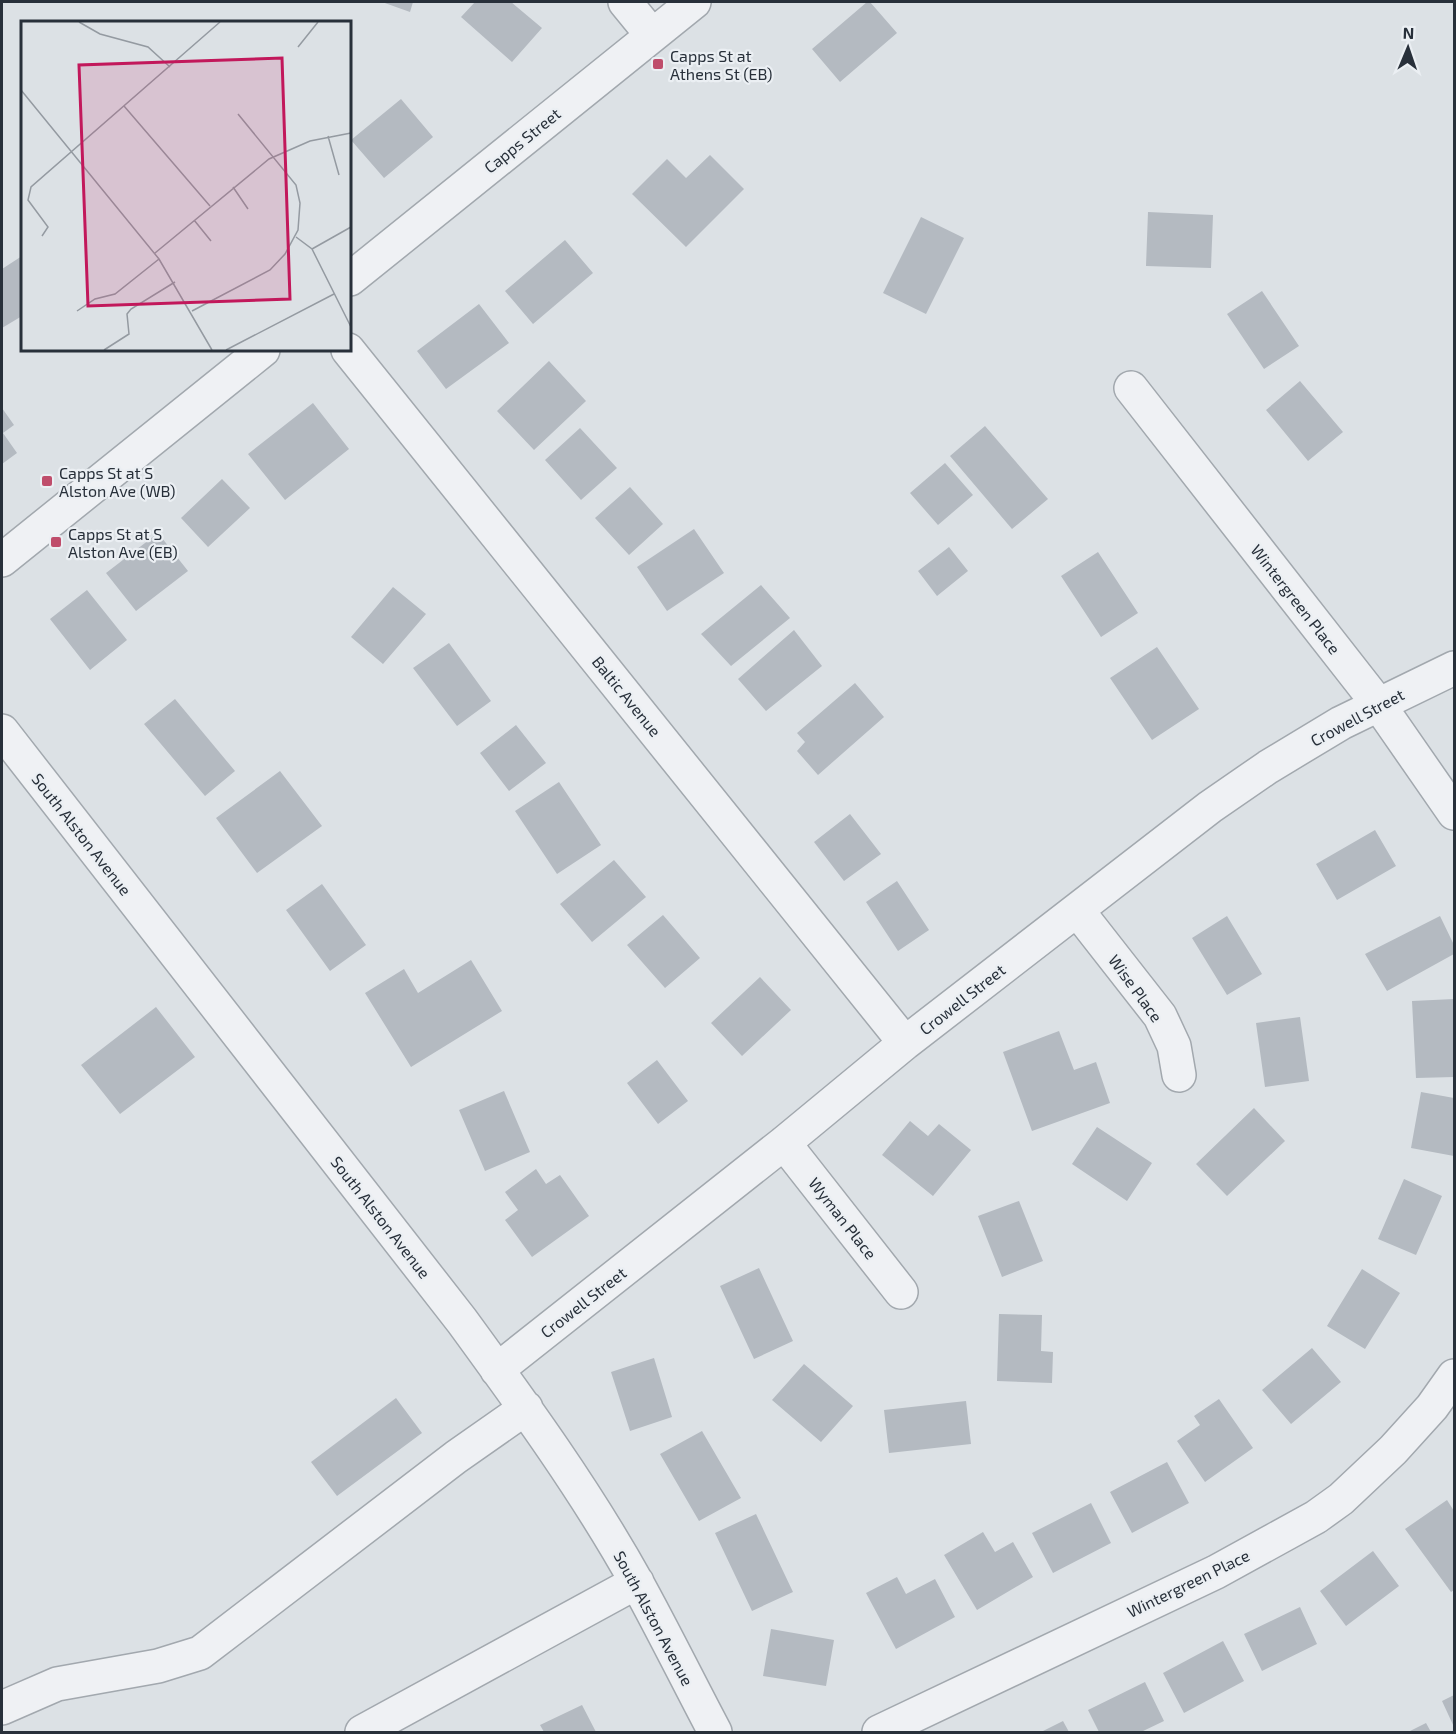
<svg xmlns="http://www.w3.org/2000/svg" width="1456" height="1734" viewBox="0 0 1456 1734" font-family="'Exo 2',sans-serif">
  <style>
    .building { fill: #b4bac1 }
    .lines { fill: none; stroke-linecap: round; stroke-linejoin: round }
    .minor-casing { stroke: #a2a8ae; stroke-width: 36 }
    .minor { stroke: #eff1f4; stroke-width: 33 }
    .poi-dot { fill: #bf4d6b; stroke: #ebeff3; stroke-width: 2 }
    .labels { text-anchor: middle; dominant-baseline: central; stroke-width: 4.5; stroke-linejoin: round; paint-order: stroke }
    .poi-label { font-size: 16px; fill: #28303a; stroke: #ebeff3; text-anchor: start }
    .street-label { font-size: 16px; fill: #28303a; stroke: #ebeff3 }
    .inset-road { fill: none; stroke: #949aa1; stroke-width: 1.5 }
    .view { fill: #c2185b; fill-opacity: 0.15; stroke: #c2185b; stroke-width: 3 }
    .inset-edge { fill: none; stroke: #28303a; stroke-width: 3 }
  </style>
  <rect width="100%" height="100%" fill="#dce1e5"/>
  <path class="building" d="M382,2H413L410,12Z
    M475,2H511L542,28L512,62L461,17Z
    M867,2H870L897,33L840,82L812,49Z
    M401,99L433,137L384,178L351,140Z
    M710,155L744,189L686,247L632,194L667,159L686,178Z
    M1148,212L1213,215L1211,268L1146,266Z
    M921,217L964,238L926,314L883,293Z
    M565,240L593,273L533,324L505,291Z
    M22,256V316L2,328V269Z
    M1262,291L1299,346L1264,369L1227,314Z
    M479,304L509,343L446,389L417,351Z
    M549,361L586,401L534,450L497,411Z
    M1300,381L1343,432L1308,461L1266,410Z
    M313,403L349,449L285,500L248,454Z
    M2,408L14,425L3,433L17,453L2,464Z
    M985,426L1048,499L1012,529L950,456Z
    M580,428L617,468L581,500L545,460Z
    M945,463L973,495L938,525L910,493Z
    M222,479L250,508L208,547L181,518Z
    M630,487L663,524L629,555L595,518Z
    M694,529L724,573L667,611L637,567Z
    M158,533L188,571L136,611L106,573Z
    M949,547L968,571L937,596L918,571Z
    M1098,552L1138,613L1101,637L1061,576Z
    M761,585L790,618L731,666L701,634Z
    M393,587L426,614L383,664L351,637Z
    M87,590L127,640L90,670L50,619Z
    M794,630L822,666L766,711L738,679Z
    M449,643L491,701L457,726L413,668Z
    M1157,647L1199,709L1152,740L1110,678Z
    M855,683L884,717L818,775L797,751L805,742L797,733Z
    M175,699L235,771L205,796L144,724Z
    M516,725L546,763L509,791L480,753Z
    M280,771L322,826L257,873L216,818Z
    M559,782L601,845L557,874L515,811Z
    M850,814L881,854L844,881L814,842Z
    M1375,830L1396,866L1337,900L1316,864Z
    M614,860L646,897L592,942L560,904Z
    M897,881L929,930L898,951L866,902Z
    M322,884L366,945L330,971L286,910Z
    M663,915L700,958L665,988L627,945Z
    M1227,916L1262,974L1227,995L1192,938Z
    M1440,916L1454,945V954L1387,991L1365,954Z
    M471,960L502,1011L411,1067L365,993L404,969L418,993Z
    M760,977L791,1010L742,1056L711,1023Z
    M1454,999V1077L1416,1078L1412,1001Z
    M156,1007L195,1057L120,1114L81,1065Z
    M1300,1017L1309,1081L1265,1087L1256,1023Z
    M1059,1031L1074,1070L1096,1062L1110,1103L1032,1131L1003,1052Z
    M657,1060L688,1101L658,1124L627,1083Z
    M504,1091L530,1152L485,1171L459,1110Z
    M1421,1092L1454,1098V1156L1411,1148Z
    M1254,1108L1285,1141L1227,1196L1196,1164Z
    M910,1121L928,1136L939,1124L971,1150L933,1196L882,1155Z
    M1097,1127L1152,1163L1127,1201L1072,1164Z
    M536,1169L546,1184L560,1175L589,1216L532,1257L505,1220L518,1210L505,1192Z
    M1404,1179L1442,1196L1416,1255L1378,1239Z
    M1019,1201L1043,1261L1002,1277L978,1216Z
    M759,1268L793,1341L754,1359L720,1286Z
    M1362,1269L1400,1293L1365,1349L1327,1326Z
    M999,1314L1042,1315L1041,1351L1053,1352L1052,1383L997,1381Z
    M1312,1348L1341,1382L1291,1424L1262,1390Z
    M654,1358L672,1417L630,1431L611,1372Z
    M804,1364L853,1406L821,1442L772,1400Z
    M396,1398L422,1433L337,1496L311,1462Z
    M1219,1399L1253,1448L1205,1482L1177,1441L1200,1425L1194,1416Z
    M966,1401L971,1444L889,1453L884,1410Z
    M702,1431L741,1498L699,1521L660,1454Z
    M1167,1462L1189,1503L1132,1533L1110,1492Z
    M1447,1500L1454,1511V1590L1451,1592L1405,1529Z
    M1091,1503L1111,1543L1053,1573L1032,1533Z
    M756,1514L793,1592L752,1611L715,1533Z
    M983,1532L995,1552L1013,1542L1033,1577L977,1610L944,1555Z
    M1373,1551L1399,1586L1346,1626L1320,1591Z
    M897,1577L906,1594L935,1579L955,1617L896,1649L866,1593Z
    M1300,1607L1317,1644L1262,1671L1244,1634Z
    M771,1629L834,1640L826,1686L763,1676Z
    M1223,1641L1244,1681L1184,1713L1163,1673Z
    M1145,1682L1164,1721L1141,1732H1099L1088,1710Z
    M1454,1695V1727L1442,1701Z
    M582,1705L596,1732H544L540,1725Z
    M1063,1721L1069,1732H1041Z
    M1426,1723L1431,1732H1408Z"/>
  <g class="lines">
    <defs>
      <path id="minor" d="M625,2L652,35
        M350,279L694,2
        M348,350L905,1043
        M1131,388L1379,705L1454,813
        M2,560L263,350
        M2,731L462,1321C524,1406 586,1491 637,1583C664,1632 689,1683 715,1732
        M1077,910L1160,1016L1174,1046L1179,1075
        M784,1143L901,1292
        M497,1370L784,1143L905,1043L1210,807L1268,767L1341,723L1454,668
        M2,1708L57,1684L158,1666L200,1653L456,1457L526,1408
        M362,1732L637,1582
        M879,1732L1216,1572L1316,1517L1341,1499L1393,1450L1432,1407L1454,1376"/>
    </defs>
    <use href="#minor" class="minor-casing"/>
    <use href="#minor" class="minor"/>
  </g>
  <g class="poi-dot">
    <rect x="652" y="58" width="12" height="12" rx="3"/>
    <rect x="41" y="475" width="12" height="12" rx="3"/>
    <rect x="50" y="536" width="12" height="12" rx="3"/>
  </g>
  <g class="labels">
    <g class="poi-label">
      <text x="670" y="55">Capps St at<tspan x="670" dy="18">Athens St (EB)</tspan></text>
      <text x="59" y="472">Capps St at S<tspan x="59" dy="18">Alston Ave (WB)</tspan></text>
      <text x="68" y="533">Capps St at S<tspan x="68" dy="18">Alston Ave (EB)</tspan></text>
    </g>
    <g class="street-label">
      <text transform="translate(522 140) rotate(-39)">Capps Street</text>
      <text transform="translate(1296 599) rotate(52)">Wintergreen Place</text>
      <text transform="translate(627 696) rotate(51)">Baltic Avenue</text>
      <text transform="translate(1357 717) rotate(-28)">Crowell Street</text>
      <text transform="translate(82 834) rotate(52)">South Alston Avenue</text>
      <text transform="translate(1136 988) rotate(54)">Wise Place</text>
      <text transform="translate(962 999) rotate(-38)">Crowell Street</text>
      <text transform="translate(381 1217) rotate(52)">South Alston Avenue</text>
      <text transform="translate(843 1218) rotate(52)">Wyman Place</text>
      <text transform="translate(583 1302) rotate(-38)">Crowell Street</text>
      <text transform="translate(1188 1583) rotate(-26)">Wintergreen Place</text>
      <text transform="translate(654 1618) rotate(62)">South Alston Avenue</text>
    </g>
  </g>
  <g transform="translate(21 21)">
    <rect width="330" height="330" fill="#dce1e5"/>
    <path class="inset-road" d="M58,1L79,13L127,26L149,46M277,26L297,1M0,69L138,238L191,329M103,85L189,185M307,115L318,154M212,166L227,188M173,199L190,220M21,215L27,206L7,179L10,166L199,1M275,216L291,228L330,306M291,228L330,206M134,232L248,138L289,120L330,112M56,290L74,278L94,273L138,238M171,290L249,249L264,233L277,209L279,182L275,164L217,93M83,329L108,313L106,293L110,288L154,261M205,329L313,273"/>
    <path class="view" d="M261,37L269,278L67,285L58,44Z"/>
    <rect width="330" height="330" class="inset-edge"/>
  </g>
  <rect width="1456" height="1734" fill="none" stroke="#28303a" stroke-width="6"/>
  <g transform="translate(1408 48) rotate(2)" stroke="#ebeff3" stroke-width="4.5" paint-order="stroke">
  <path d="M0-4.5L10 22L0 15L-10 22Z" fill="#28303a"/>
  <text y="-9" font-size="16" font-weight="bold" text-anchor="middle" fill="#28303a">N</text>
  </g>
</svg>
